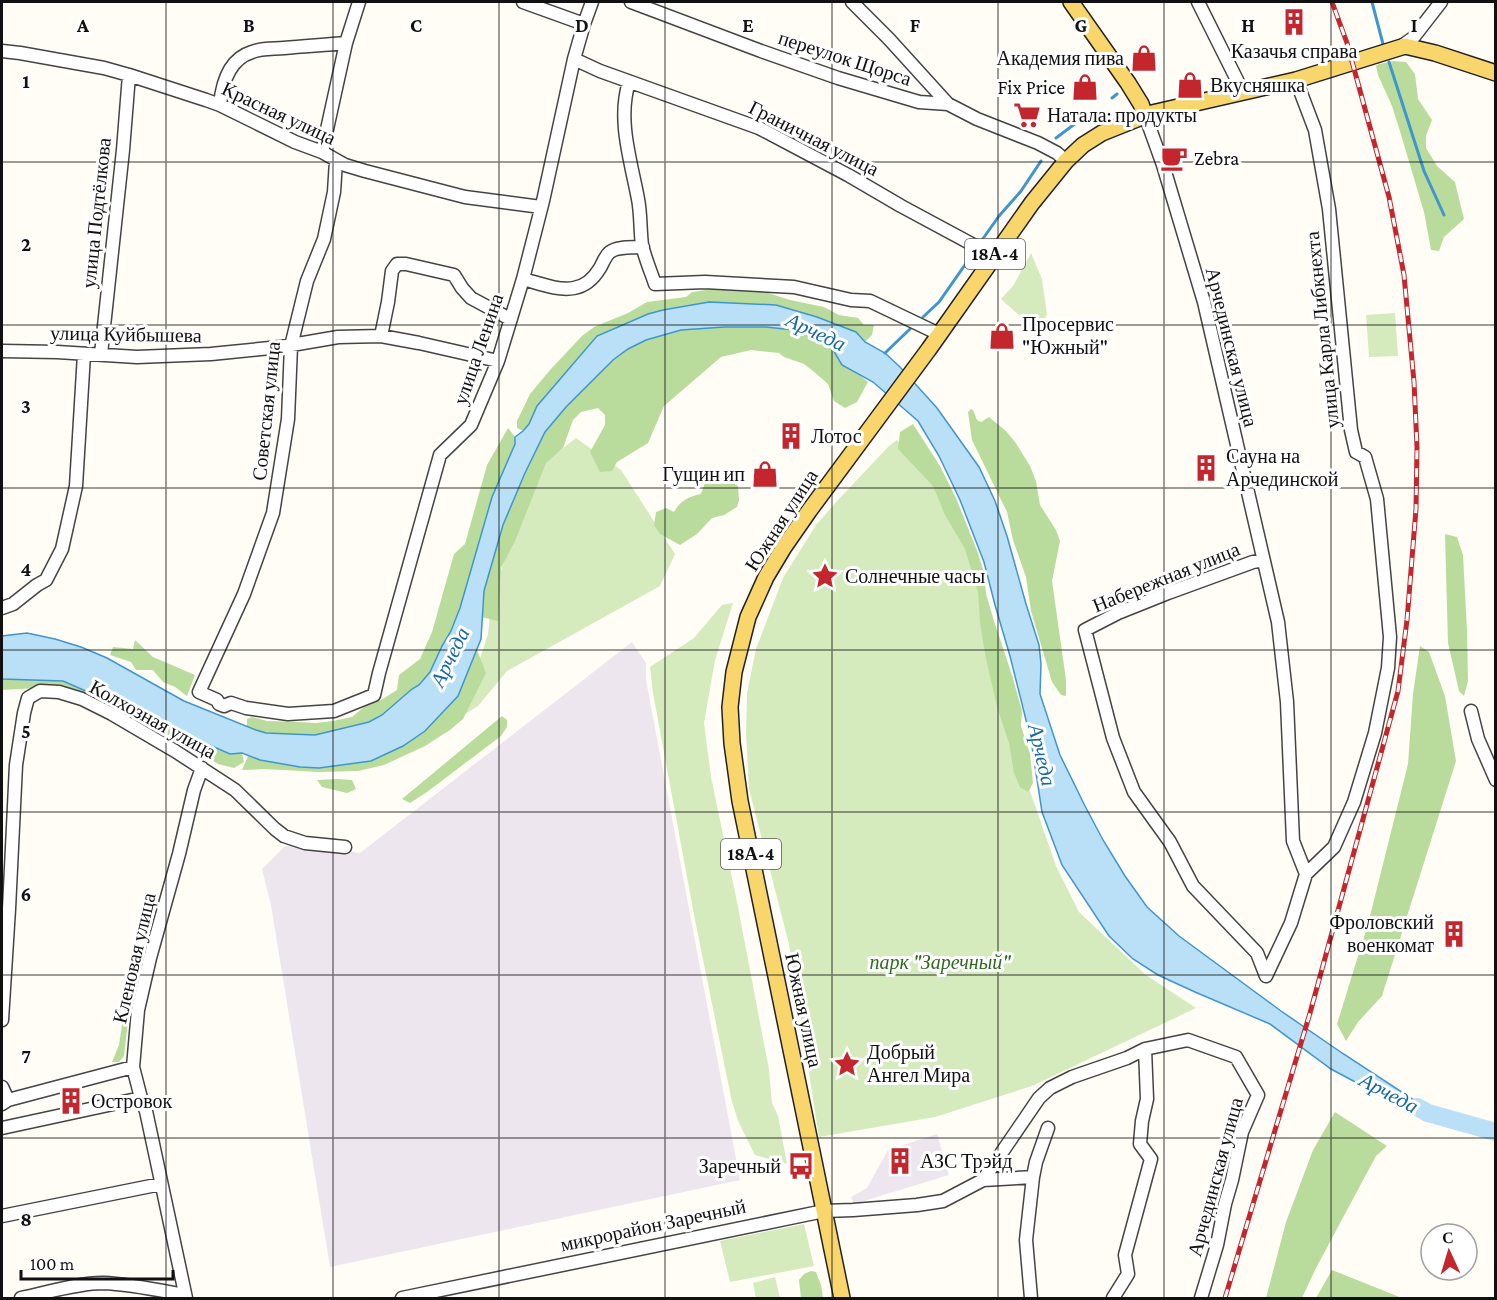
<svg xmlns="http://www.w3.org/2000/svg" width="1497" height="1300" viewBox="0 0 1497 1300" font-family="'Crimson Pro',serif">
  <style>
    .industrial { fill: #eee6ef }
    .green { fill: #d5ebbd }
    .forest { fill: #b9dc9c }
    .water { fill: #b9e0f7; stroke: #3f96cf; stroke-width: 1.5 }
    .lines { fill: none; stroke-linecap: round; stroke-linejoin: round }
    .stream { stroke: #3f96cf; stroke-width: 3 }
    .river { stroke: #b9e0f7; stroke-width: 18 }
    .minor-casing { stroke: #444; stroke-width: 15 }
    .major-casing { stroke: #222; stroke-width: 18 }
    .minor { stroke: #fff; stroke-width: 12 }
    .major { stroke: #f9d66b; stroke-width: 15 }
    .rail-casing { stroke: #c4262e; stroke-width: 5 }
    .rail { stroke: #fff; stroke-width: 3; stroke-dasharray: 9; stroke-linecap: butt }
    .grid { fill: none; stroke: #111; stroke-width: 1.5; stroke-opacity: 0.55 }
    .labels { text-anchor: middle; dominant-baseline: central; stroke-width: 6; stroke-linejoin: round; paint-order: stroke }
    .shield { fill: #fff; stroke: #585858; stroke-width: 1.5 }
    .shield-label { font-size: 18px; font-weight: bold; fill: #111 }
    .poi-label { font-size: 20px; fill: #111; stroke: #fff; text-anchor: start }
    .street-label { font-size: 20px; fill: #111; stroke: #fff }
    .park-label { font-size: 20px; font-style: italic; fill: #2f6b1f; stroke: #fff }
    .water-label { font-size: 21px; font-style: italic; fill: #1768a6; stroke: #fff }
    .grid-label { font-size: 20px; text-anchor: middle; font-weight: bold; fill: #111; stroke: #fff; stroke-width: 6; stroke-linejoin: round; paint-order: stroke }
  </style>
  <rect width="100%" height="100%" fill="#fffdf5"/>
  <path class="industrial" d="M632,642L646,663V680L740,1180L330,1267L271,905L262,869L285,846L322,847L360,853Z
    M937,1134L949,1175L854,1204L851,1197L867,1188L888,1150Z"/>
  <path class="green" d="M1031,253L1042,279L1047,314L1042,325L1032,327L1001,299L1013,286Z
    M1395,313L1398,356L1369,357L1366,315Z
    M576,438L621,470L675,554L660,586L507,671L478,706L446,726L477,668L488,634L492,596L537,469Z
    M897,440L914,459L936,488L973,560L979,597L1014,702L1030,791L1056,866L1079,912L1146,975L1196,1008L1032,1086L935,1117L819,1137L789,944L749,789L746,733L747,693L756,649L783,578L816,525L838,500L889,446Z
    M733,603L715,660L704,723L711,777L738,907L769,1070L772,1103L778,1116L787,1164L755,1155L739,1123L732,1102L695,920L653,693L650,667L694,638L722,605Z
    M804,1224L814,1266L730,1282L720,1241Z
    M775,1277L780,1298H756L753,1283Z"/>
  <path class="forest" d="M1394,61L1406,62L1415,74L1418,99L1432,120L1426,136V148L1437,166L1455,182L1464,219L1444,237L1439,251L1431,250L1424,212L1399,128L1392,106L1378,75L1376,66L1379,64Z
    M713,289H743L768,293L790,300L824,307L839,315L858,318L864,325H874L872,335L865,342L856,332L817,317L776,305L709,302L620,326L597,336L537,406L529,424L523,431L517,428V421L530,394L550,370L582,336L594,327L628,313L647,302L686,297L692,292Z
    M724,327H766L794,329L829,343L842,365L858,374L868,382L857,402L845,408L834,401L828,384L813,371L804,364L784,357L779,353L751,350L721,357L664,406L648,443L617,462L612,471L600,472L590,452L605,425V415L598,408L581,412L573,420L563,448L546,463L515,541L501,568L498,621L481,617L483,608L484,591L503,525L525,473L545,431L566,407L613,360L628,349L646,340L681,330Z
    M971,409L973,410L977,420L981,422L989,417L1006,431L1015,442L1030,466L1036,481L1040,505L1056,530L1060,541L1052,581L1066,680V696L1061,695L1052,682L1031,611L1026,577L1013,540L1007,512L972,440L968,412Z
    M913,424L940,466L956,498L978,553L984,573L986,594L994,621L1012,675L1022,711L1021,726L1030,754L1033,783L1028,792L1020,787L1014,773L1009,743L997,707L986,659L980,623L978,592L965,549L945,515L933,486L898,449L900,432Z
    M508,428L515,437V444L492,497L460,608L451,631L442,646L430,672L419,685L412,689L382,715L369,722L324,734L306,735L266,733L256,730L247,726V719L252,717L267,721L299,722L316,723L333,721L352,717L364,707L381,700L397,690L399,675L420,659L432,632L454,554L465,544L487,465Z
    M714,476L728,480L738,486L739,500L737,507L724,515L712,518L697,534L680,545L660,534L654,525L656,512L666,508L674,512C681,500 688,497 701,494L706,480Z
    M1445,534L1457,537L1463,555L1467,631L1468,681L1464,696L1459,691L1448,643Z
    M135,640L153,657L195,675L187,696L175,687L163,682L153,670H136L131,662L110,655L113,647L133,649Z
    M1420,646L1429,652L1445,696L1456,761L1382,996L1358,1022L1346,1041L1337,1024L1368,924L1408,764L1413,694Z
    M477,650L486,673L463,719L450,730L425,746L384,765L358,771L319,772L265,769L242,770L248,756L260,760L300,767L458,696Z
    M2,679L62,681L230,754L242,753L244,762L234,768L218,764L196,750L145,724L57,687L2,690Z
    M502,716L507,720V727L501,736L427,792L410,803L402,799Z
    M338,779L352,780L356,789L347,793L322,787L317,780Z
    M124,1011L129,1013L124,1056L119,1062H112L119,1045Z
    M1335,1112L1387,1146L1376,1156L1316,1268L1302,1298H1266L1286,1222L1313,1150Z
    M1332,1270L1402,1298H1316Z
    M811,1271L816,1272L821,1285L823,1298H801L799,1280L804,1274Z"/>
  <path class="water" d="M709,302L776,305L817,317L856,332L865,342L885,353L900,367L937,408L979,467L995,501L1007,536L1026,604L1039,645L1041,664L1040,694L1060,755L1085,806L1103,840L1125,876L1147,907L1179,936L1281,1011L1342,1053L1449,1123L1428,1121L1331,1069L1270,1024L1195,992L1158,975L1133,959L1109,936L1062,865L1042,812L1031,740L1010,656L995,605L984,562L960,500L939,456L918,421L873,382L842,365L829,343L794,330L766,327H724L681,330L646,340L628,349L613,360L566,407L545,432L525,473L503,525L484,591L481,639L458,696L425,731L403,746L371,761L319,768L300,767L260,760L242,753L230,754L63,681L2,679V636L27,633L55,639L81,647L107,658L184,701L256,730L266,733L315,735L369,722L382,715L412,689L419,685L430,672L442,646L451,631L460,608L492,497L515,444V437L523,431L529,424L537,406L597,336L648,314L663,310Z"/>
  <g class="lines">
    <path class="stream" d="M1372,2L1383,44
      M1389,62L1424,171L1444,215
      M1112,98L1117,94
      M1056,138L1092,111
      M982,240L999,216L1021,191L1041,161
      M923,317L939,302L974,252
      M885,353L910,329"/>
    <path class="river" d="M1417,1107L1428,1113L1496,1132"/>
    <defs>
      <path id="minor" d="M523,2L584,24
        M631,2L761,51L838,78L919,102L948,104
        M852,2L889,39L948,104L977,119L1038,143L1057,153L1066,161
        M1198,2L1243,92
        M1399,48L1413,38L1441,2
        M2,51L20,53L104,68L129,75L206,100L220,105L295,142L322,152L345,165L365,171L465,197L541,207
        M574,59L600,71L759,128L848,175L901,206L994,256
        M629,82C617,120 631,161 638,199C641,214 640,230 642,245C645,258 651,272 655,284L705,282L794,287L851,300L870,301L939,334
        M220,105C222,84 229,59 252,52C261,48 274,49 284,48C305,46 325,45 346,43
        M1145,115L1163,165L1204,302L1278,622L1287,702L1293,841L1306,874
        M322,152L346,43L359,2
        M336,161L334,192L324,239L307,281L291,346L288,419L273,513L244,594L199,692L217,700L219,704L224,706L231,703L246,708L288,714L334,711L374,695L379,673L440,455L471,425L498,361L523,279L543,201L574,59L584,24L592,2
        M523,279C538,283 558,291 574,288C586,286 594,278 600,268C603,263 605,256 610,252C618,246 633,248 643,247
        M381,336L388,302L392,271L397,264H406L454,275L462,288L471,298L510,319
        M2,351L57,352L137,357L211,354L280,347L338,337L381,336L419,343L498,361
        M101,354L123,150L129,75
        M1263,560L1253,562L1168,593L1118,613L1085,630L1113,738L1134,792L1170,842L1193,886L1257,953L1266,976
        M2,608L13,604L37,585L46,580L62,549L76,486L84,354
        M1471,711L1478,739L1496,780
        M1266,976L1291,923L1306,874L1334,847L1354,802L1375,733L1388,668L1390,637L1377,499L1365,457L1356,452L1351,430L1329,209L1315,130L1296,80
        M2,1020L9,909L16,765L24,713L28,698L40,691L59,692L82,699L112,714L175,751L235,790L275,829L284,836L305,843L345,847
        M2,1087L8,1100
        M2,1104L8,1100L133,1067
        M2,1128L141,1098
        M1033,1177L1036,1162L1048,1128
        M983,1180L1039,1098L1050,1088L1072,1077L1127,1058L1145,1049L1188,1040L1236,1057L1258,1095L1242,1132L1232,1180L1225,1204L1217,1245L1201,1298
        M2,1216L161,1184
        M21,1298C46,1293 77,1283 103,1283C130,1284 158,1290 185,1295
        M186,1298L146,1111L141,1098L133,1067L138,1010L150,958L179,854L194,790L202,768
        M402,1298L824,1211L853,1210L917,1205L943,1201L983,1180L1033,1177L1026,1240L1031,1298
        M1113,1298L1128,1274L1125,1255L1151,1159L1140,1144L1142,1121L1147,1099L1145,1049"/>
      <path id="major" d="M1071,2L1128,83L1141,104L1145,115
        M842,1298L740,801L732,743L730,707L734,672L748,617L766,577L784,547L809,511L929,349L1032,203L1066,161L1083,145L1102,133L1152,113L1296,80L1405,46L1435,53L1496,73"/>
    </defs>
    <use href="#minor" class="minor-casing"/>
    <use href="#major" class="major-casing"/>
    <use href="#minor" class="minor"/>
    <use href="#major" class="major"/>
    <defs>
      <path id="rail" d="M1225,1298L1310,1013L1398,691L1407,620L1416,509L1417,447L1414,382L1404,275L1389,197L1347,43L1332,2"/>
    </defs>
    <use href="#rail" class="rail-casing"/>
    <use href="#rail" class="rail"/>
  </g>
  <path class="grid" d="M166,2V1298M333,2V1298M499,2V1298M665,2V1298M832,2V1298M998,2V1298M1164,2V1298M1331,2V1298M2,162H1496M2,325H1496M2,488H1496M2,650H1496M2,812H1496M2,975H1496M2,1138H1496"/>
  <defs>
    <symbol id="building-bare" viewBox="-9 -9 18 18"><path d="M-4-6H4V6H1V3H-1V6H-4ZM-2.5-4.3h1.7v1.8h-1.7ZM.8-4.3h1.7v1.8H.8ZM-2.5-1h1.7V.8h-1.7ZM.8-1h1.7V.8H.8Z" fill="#c4262e" stroke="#fff" stroke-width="2.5" paint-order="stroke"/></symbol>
    <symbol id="shop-bare" viewBox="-9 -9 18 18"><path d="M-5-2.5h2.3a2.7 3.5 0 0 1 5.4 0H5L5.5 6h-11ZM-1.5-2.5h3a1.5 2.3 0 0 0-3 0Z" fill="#c4262e" stroke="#fff" stroke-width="2.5" paint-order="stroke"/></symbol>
    <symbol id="supermarket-bare" viewBox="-9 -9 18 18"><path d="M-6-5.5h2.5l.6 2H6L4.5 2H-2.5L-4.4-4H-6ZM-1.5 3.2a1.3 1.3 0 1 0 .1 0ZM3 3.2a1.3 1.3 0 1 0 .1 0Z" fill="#c4262e" stroke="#fff" stroke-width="2.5" paint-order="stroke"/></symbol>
    <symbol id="cafe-bare" viewBox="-9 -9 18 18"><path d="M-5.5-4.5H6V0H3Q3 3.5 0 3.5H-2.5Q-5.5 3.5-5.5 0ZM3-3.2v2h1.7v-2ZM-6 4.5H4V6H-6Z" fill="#c4262e" stroke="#fff" stroke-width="2.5" paint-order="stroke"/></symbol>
    <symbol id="sight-bare" viewBox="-9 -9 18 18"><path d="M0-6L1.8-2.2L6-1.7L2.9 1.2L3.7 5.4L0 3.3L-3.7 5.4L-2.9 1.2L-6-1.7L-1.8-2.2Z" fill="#c4262e" stroke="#fff" stroke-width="2.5" paint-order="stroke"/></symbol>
    <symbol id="bus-bare" viewBox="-9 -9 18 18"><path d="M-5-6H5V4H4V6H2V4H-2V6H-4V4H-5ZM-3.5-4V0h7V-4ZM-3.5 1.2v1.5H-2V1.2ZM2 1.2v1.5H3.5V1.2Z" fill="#c4262e" stroke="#fff" stroke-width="2.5" paint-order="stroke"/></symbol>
  </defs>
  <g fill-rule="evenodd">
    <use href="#building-bare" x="1275" y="3" width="38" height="38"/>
    <use href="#shop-bare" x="1125" y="39" width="38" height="38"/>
    <use href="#shop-bare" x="1171" y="66" width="38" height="38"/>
    <use href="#shop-bare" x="1066" y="68" width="38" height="38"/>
    <use href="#supermarket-bare" x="1008" y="96" width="38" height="38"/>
    <use href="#cafe-bare" x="1155" y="139" width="38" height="38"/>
    <use href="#shop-bare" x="983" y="317" width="38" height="38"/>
    <use href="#building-bare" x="772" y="417" width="38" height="38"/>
    <use href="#building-bare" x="1187" y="449" width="38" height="38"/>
    <use href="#shop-bare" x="746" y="455" width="38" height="38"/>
    <use href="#sight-bare" x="806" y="557" width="38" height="38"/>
    <use href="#building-bare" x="1435" y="915" width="38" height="38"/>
    <use href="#sight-bare" x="828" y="1045" width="38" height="38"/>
    <use href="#building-bare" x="52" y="1082" width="38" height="38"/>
    <use href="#building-bare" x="881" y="1142" width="38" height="38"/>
    <use href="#bus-bare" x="782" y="1147" width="38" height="38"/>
  </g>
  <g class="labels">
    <g class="shield">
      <rect x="965" y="239" width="60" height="30" rx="4.5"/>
      <rect x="721" y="839" width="60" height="30" rx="4.5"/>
    </g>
    <g class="shield-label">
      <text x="995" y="254">18А-4</text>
      <text x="751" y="854">18А-4</text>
    </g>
    <g class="poi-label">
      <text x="1294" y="51" text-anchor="middle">Казачья справа</text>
      <text x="1124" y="58" text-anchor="end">Академия пива</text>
      <text x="1210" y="85">Вкусняшка</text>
      <text x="1065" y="87" text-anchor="end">Fix Price</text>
      <text x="1047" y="115">Натала: продукты</text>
      <text x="1194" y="158">Zebra</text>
      <text x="1022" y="324">Просервис<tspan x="1022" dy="23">"Южный"</tspan></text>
      <text x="811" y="436">Лотос</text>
      <text x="1226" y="456">Сауна на<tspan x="1226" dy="23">Арчединской</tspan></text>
      <text x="745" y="474" text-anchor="end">Гущин ип</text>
      <text x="845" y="576">Солнечные часы</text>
      <text x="1434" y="922" text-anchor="end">Фроловский<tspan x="1434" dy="23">военкомат</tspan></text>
      <text x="867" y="1052">Добрый<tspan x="867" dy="23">Ангел Мира</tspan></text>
      <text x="91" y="1101">Островок</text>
      <text x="920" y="1161">АЗС Трэйд</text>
      <text x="781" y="1166" text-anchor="end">Заречный</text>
    </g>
    <g class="street-label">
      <text transform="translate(845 58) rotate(18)">переулок Щорса</text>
      <text transform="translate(279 113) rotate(25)">Красная улица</text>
      <text transform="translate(814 138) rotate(27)">Граничная улица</text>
      <text transform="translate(96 213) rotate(-84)">улица Подтёлкова</text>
      <text transform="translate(1322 330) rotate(-96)">улица Карла Либкнехта</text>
      <text transform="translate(126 334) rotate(1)">улица Куйбышева</text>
      <text transform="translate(1232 347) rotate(76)">Арчединская улица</text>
      <text transform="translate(478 349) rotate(-71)">улица Ленина</text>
      <text transform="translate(266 411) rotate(-84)">Советская улица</text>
      <text transform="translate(781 520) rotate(-57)">Южная улица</text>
      <text transform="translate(1166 577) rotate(-22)">Набережная улица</text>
      <text transform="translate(153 719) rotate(29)">Колхозная улица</text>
      <text transform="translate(134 958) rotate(-77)">Кленовая улица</text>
      <text transform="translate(804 1010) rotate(78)">Южная улица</text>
      <text transform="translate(1215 1177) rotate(-75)">Арчединская улица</text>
      <text transform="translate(653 1225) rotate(-12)">микрорайон Заречный</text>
    </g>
    <g class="park-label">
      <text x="940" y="962">парк "Заречный"</text>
    </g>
    <g class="water-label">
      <text transform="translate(816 332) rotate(25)">Арчеда</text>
      <text transform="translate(450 657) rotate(-64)">Арчеда</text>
      <text transform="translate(1042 755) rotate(77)">Арчеда</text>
      <text transform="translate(1389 1093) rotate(28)">Арчеда</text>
    </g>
  </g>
  <g class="grid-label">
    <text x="83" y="32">A</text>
    <text x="249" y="32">B</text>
    <text x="416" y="32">C</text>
    <text x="582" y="32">D</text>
    <text x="748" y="32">E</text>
    <text x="915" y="32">F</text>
    <text x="1081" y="32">G</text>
    <text x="1248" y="32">H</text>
    <text x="1414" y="32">I</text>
    <text x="26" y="88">1</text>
    <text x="26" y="251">2</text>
    <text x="26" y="413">3</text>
    <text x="26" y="576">4</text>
    <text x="26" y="738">5</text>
    <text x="26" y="901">6</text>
    <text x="26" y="1063">7</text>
    <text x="26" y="1226">8</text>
  </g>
  <rect width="1497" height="1300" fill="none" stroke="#111111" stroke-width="6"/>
  <g transform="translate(1449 1252) rotate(356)"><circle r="28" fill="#ffffff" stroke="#a0a0a0" stroke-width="1.5"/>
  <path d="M0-4.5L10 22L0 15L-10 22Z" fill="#c4262e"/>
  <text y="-9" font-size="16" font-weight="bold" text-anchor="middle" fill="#111111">С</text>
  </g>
  <path d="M21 1270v9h152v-9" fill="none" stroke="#111111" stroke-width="3"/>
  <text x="30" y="1270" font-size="18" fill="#111111" stroke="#ffffff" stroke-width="4.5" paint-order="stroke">100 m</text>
</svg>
